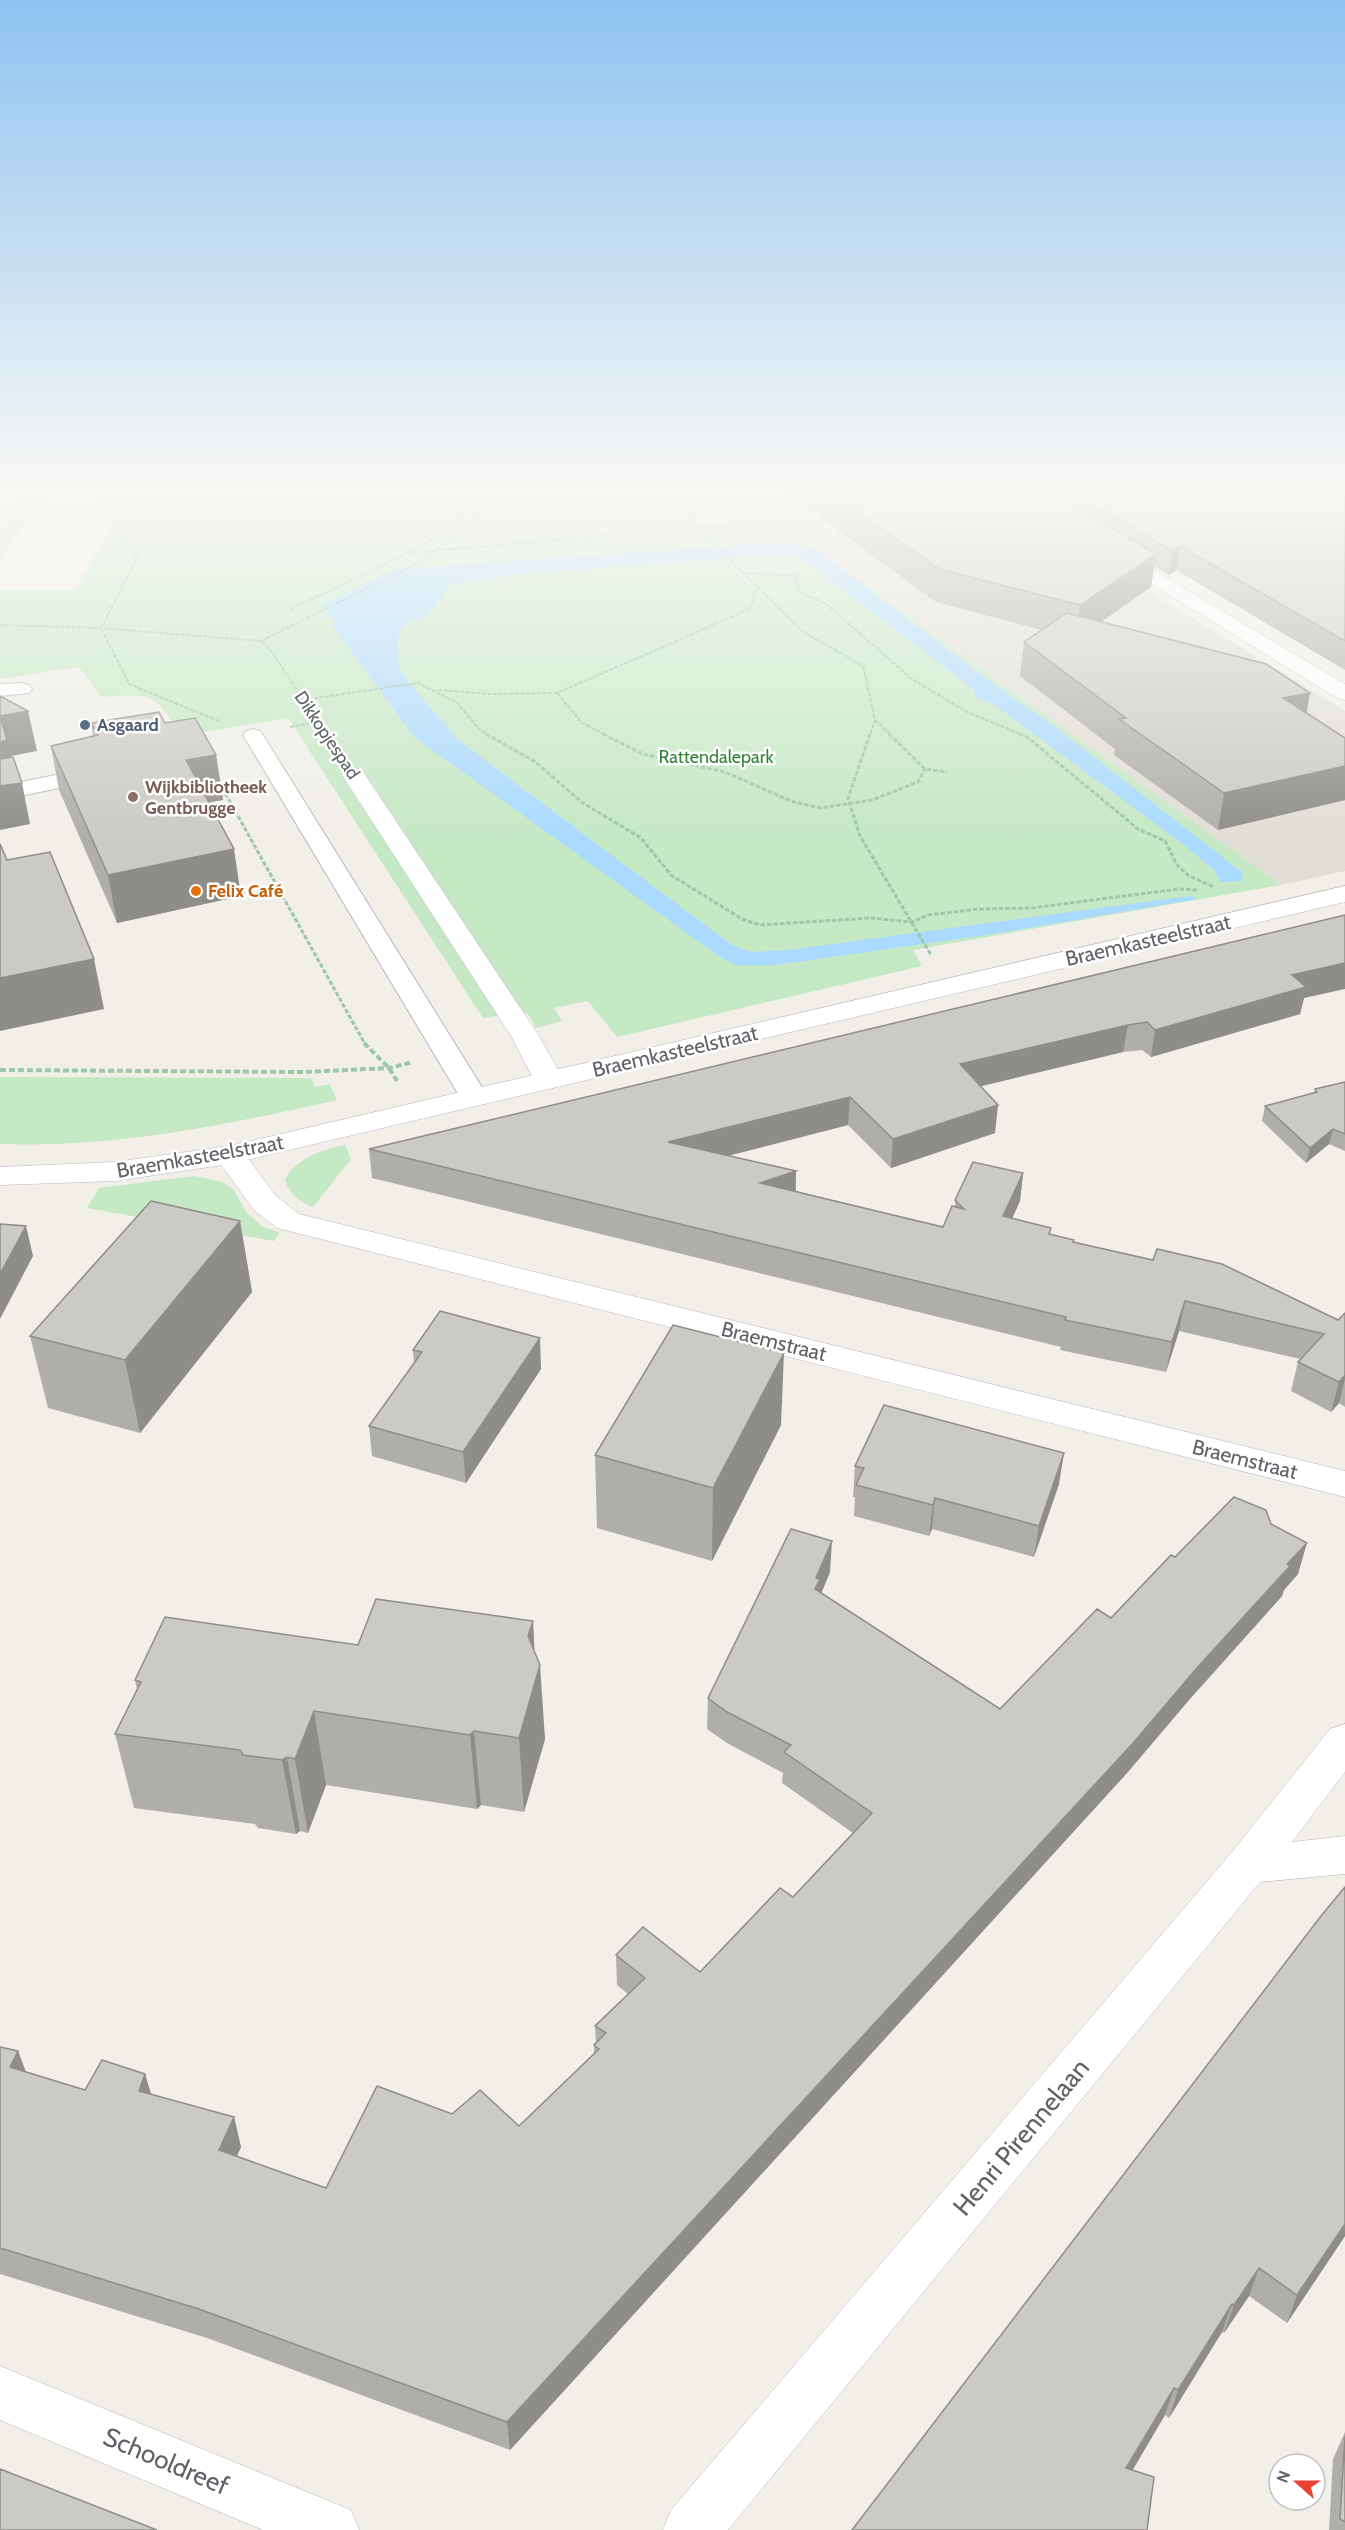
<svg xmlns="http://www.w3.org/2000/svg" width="1345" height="2530" viewBox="0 0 1345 2530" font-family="Cabin,sans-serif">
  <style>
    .education { fill: #e1ded6 }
    .green { fill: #c5e8c5 }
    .water { fill: #aadaff }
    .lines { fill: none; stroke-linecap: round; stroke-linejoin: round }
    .lane-casing { stroke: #b5b8bc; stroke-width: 2 }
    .street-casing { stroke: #b5b8bc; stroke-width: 1 }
    .secondary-casing { stroke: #b6babf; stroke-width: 1 }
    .path-far2 { stroke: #9cc7a9; stroke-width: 2; stroke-dasharray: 4 1.5; stroke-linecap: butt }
    .path-far1 { stroke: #9cc7a9; stroke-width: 3; stroke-dasharray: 4.5 2; stroke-linecap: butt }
    .path { stroke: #9cc7a9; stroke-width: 4; stroke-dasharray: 6 3; stroke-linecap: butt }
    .lane { fill: #fff; fill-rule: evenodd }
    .street { fill: #fff; fill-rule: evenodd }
    .secondary { fill: #fff; fill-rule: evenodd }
    .wall { fill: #afaea9 }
    .shaded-wall { fill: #8f8d8a }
    .building { fill: #cccac5; stroke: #8f8d8a; stroke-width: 1.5 }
    .service-dot { fill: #5c6f8a; stroke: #fff; stroke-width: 2 }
    .education-dot { fill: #8d6e63; stroke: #fff; stroke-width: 2 }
    .food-dot { fill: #e8710a; stroke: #fff; stroke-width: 2 }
    .labels { text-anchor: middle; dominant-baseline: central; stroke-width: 5; stroke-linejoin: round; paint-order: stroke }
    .far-service-label { font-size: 18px; font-weight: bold; fill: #4e5e75; stroke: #fff; text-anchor: start }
    .far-street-label { font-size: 18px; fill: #5f6368; stroke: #fff }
    .far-park-label { font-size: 18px; fill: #348238; stroke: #fff }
    .far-education-label { font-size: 18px; font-weight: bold; fill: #785e54; stroke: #fff; text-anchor: start }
    .far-food-label { font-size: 18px; font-weight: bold; fill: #c56008; stroke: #fff; text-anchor: start }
    .street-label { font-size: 21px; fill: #5f6368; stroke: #fff }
    .near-street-label { font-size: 26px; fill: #5f6368; stroke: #fff }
  </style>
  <rect width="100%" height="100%" fill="#f1efe8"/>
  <path class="education" d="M731,488H993L981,495L1161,599L1345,711V871L1281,885Z"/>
  <path class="green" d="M28,488H49L0,561V528Z
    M350,488H731L1281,885L913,950L922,966L617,1037L588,1001L554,1008L562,1021L536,1028L528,1014L519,1012L483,1018L288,718L180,736C156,691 149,694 101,697L79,667L0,679V590H75L127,500L303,503L349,491Z
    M0,1077L311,1078L315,1087L330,1084L337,1100C226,1125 115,1148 0,1144Z
    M345,1145L351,1159L313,1207C298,1200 290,1195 285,1180C297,1157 322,1150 345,1145Z
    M193,1176L223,1182L233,1189L247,1213L262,1226L280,1233L274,1241L87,1208L99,1188Z"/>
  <path class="water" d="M794,544L812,547L824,555L972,668L1055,727L1243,873L1241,881L1221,882L1214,870L1183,844L993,704L976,698L972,688L800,557L782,554L518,574L448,585L443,596L426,616L408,622L399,631L397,655L399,669L418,693L458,740L733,946L752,952L788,950L1190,896L1197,899L986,935L776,965H735L720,957L414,737L332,625L334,621L325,615L329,610L321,604L396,569L747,545Z"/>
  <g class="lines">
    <defs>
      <path id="lane" d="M22,683L29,685L32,689L29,693L0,696V684Z
        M253,729L260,731L263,735L488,1097L484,1103L474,1105L464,1103L460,1097L243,735L246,731Z
        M56,775L64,777L67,782L64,787L0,800V786Z"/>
      <path id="street" d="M1116,548L1345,684V700L1337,698L1109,558L1106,554Z
        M354,768L362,770L539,1036L564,1080L559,1086L549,1089L539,1086L534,1080L511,1036L342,775L346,770Z
        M229,1146L240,1148L276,1196L299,1214L1345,1471V1497L277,1228L254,1210L214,1155L218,1148Z
        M1345,1724V1772L1292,1842L1345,1836V1874L1260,1882L728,2530H663L671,2510L1232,1852L1330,1729Z
        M0,2366L351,2510L359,2530H263L0,2420Z"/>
      <path id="secondary" d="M1345,886V902L229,1164L115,1181L0,1185V1167L115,1162L229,1146Z"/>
    </defs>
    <use href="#lane" class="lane-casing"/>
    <use href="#street" class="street-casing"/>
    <use href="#secondary" class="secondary-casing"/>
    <path class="path-far2" d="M672,488L697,527L802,631L863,666L875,720L870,735
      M100,496L247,497
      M193,497L197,488
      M85,520L116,521L137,558L101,628L129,684L221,722
      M408,553L697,527L826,520
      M743,573L796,576L799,592L825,603L912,679L967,712L1023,735
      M290,609L381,567L445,532L480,488
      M0,625L101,628L261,641
      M438,690L489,694L557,693L750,609L757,586
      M557,693L582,723L606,735
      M303,700L418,683L456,702L481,731L488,735
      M875,720L891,735
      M290,727L317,722
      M327,735L271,651L261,641L411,566L438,549L512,488"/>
    <path class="path-far1" d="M326,734L335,748
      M486,734L534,761L583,803L641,838L671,875L742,919L760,925L870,918L912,922L928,915L978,909L1031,908L1179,889L1199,890
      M603,734L643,754L725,772L791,801L820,808L872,800L918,782L925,769
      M870,734L848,798L860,836L931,955
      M889,734L925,769L947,772
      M1019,734L1027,737L1138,829L1165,841L1177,865L1189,876L1214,887
      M219,782L365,1044"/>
    <path class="path" d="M364,1043L389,1068L397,1081
      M0,1070L304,1072L389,1068L410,1063"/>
    <use href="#lane" class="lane"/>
    <use href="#street" class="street"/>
    <use href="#secondary" class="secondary"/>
  </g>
  <path class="wall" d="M201,488H350L349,491L201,492Z
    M780,488H1044L1056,496L1057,488H1345V670L1176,570L1169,575L1154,566L1151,587L1101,622L1306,713L1345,738V800L1218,830L1114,755L1115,749L1020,676L1024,642L1042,630L936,602Z
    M91,723H165L216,755L223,800L209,802L241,896L117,923L59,790L51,746L93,736Z
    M1345,915L1304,998L1300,1014L1151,1057L1142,1050L1123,1052L981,1086L995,1133L891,1168L848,1125L728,1156L796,1171V1191L943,1227L955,1206V1200L1023,1173L1020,1201L1012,1218L1051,1228L1050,1234L1074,1242L1338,1320L1345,1313V1407L1339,1403L1331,1412L1291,1391L1298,1362L1300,1359L1179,1331L1166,1372L1060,1350L1061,1347L372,1178L369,1149Z
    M1345,1082V1151L1329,1144L1306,1163L1262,1121L1265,1106L1314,1093L1315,1089Z
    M240,1221L252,1292L140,1433L48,1408L30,1336Z
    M413,1350L541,1369L466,1483L372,1456L369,1426L414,1364Z
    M781,1425L712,1561L597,1528L595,1455Z
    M855,1466L1059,1484L1034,1557L932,1529L929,1536L854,1516L855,1497H853Z
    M1271,1524L1298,1574L1284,1590L1282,1596L1189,1700L1127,1773L510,2450L207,2338L0,2274V2047L18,2051L26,2072L85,2090L145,2074L151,2094L234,2117L241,2147L237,2156L326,2188L452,2114L519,2126L594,2054V2045L596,2044L595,2026L628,1994L617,1985L616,1955L700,1972L793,1897L853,1833L782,1783L783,1773L727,1743L707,1729L708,1698L830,1572L821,1593L1000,1709L1111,1618L1175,1557Z
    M533,1621L534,1652L545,1739L524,1812L481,1805L477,1809L326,1785L308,1833L300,1831L296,1834L258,1828L255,1824L134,1808L115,1734L137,1689L135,1680L358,1645Z
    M1345,1887V2236L1287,2323L1249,2296L1224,2333L1222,2332L1169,2418L1165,2415L1132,2470L852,2530Z
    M1345,2432V2530H1329L1333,2459Z"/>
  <path class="shaded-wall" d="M1180,546L1176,570L1169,575L1172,551Z
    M1156,554L1151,587L1076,639L1080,605Z
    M1310,693L1304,728L1283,698Z
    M28,711L37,751L11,756L16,781L0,785V716Z
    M216,755L223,800L193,805L186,760Z
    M1345,766V800L1218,830L1224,793Z
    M22,783L30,824L0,830V786Z
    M234,849L241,896L117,923L108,875Z
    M94,959L104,1009L0,1031V978Z
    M1345,963V989L1304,998L1300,1014L1151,1057L1155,1030L1292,975Z
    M1128,1025L1123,1052L957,1092L960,1064Z
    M850,1097L848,1125L668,1171V1142Z
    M998,1105L995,1133L891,1168L893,1139Z
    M1333,1129L1329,1144L1306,1163L1310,1148Z
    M796,1171L795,1200L760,1183Z
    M1023,1173L1020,1201L1000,1245L1003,1216Z
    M240,1221L252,1292L140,1433L125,1360Z
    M26,1226L33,1256L0,1319V1274Z
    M1185,1301L1179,1331L1166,1372L1172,1342Z
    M540,1338L541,1369L466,1483L463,1452Z
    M784,1353L781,1425L712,1561L713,1488Z
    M1345,1375V1379L1339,1403L1331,1412L1339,1382Z
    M1064,1453L1059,1484L1034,1557L1039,1526Z
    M935,1498L932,1529L929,1536L933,1505Z
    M832,1541L830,1572L819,1599L813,1620L816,1578Z
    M1307,1543L1298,1574L1284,1590L1282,1596L1189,1700L1127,1773L510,2450L507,2422L1196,1669L1287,1564Z
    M533,1621L536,1679L540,1665L545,1739L524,1812L519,1738L528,1636Z
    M314,1711L326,1785L308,1833L295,1759Z
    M474,1731L481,1805L477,1809L470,1735Z
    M287,1757L300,1831L296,1834L282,1760Z
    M18,2051L29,2081L10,2067Z
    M145,2074L154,2104L139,2091Z
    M234,2117L241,2147L227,2179L219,2150Z
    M1345,2224V2236L1287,2323L1297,2295Z
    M1259,2268L1249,2296L1224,2333L1234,2305Z
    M1232,2304L1222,2332L1169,2418L1178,2390Z
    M1174,2388L1165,2415L1118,2495L1126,2468Z"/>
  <path class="building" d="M824,488H1044L1156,554L1080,605L939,569Z
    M1066,488H1345V641L1180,546L1172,551Z
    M1067,613L1266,664L1310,693L1283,698L1345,738V766L1224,793L1119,719L1126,718L1024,642Z
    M0,696L28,711L0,716Z
    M159,712L165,723L195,718L216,755L186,760L234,849L108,875L51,746L98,735L91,723Z
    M0,717L7,740L0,742Z
    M13,757L22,783L0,786V759Z
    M0,844L7,860L50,852L94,959L0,978Z
    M1345,915V963L1292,975L1306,987L1155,1030L1147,1022L1128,1025L960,1064L998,1105L893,1139L850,1097L668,1142L796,1171L760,1183L943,1227L952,1206L964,1209L955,1200L973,1162L1023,1173L1003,1216L1051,1228L1049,1234L1074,1240L1073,1242L1153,1260L1157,1249L1222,1264L1338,1320L1345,1313V1375L1339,1382L1298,1362L1324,1334L1185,1301L1172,1342L1065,1320L1066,1317L369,1149Z
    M1345,1082V1134L1333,1129L1310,1148L1265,1106L1317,1092L1315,1089Z
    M151,1201L240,1221L125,1360L30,1336Z
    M0,1224L26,1226L0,1274Z
    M440,1311L540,1338L463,1452L369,1426L422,1352L413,1350Z
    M673,1325L784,1353L713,1488L595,1455Z
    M884,1405L1064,1453L1039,1526L935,1498L933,1505L856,1485L864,1468L855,1466Z
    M1234,1497L1266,1510L1271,1524L1307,1543L1287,1564L1290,1566L1196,1669L1134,1742L507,2422L199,2309L0,2248V2047L18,2051L10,2067L85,2090L102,2060L145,2074L139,2091L234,2117L219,2150L326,2188L377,2086L452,2114L480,2090L519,2126L599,2049L594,2045L606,2033L595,2026L645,1978L616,1955L643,1927L700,1972L780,1888L793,1897L872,1813L784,1752L791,1745L727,1712L708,1698L791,1529L832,1541L816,1578L820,1579L815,1589L1000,1709L1097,1609L1111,1618L1171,1555L1175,1557Z
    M376,1599L533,1621L528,1636L540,1665L519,1738L474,1731L470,1735L314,1711L295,1759L287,1757L282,1760L243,1755L240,1750L115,1734L141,1682L135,1680L165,1617L358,1645Z
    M1345,1887V2224L1297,2295L1259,2268L1234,2305L1232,2304L1178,2390L1174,2388L1126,2468L1154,2477L1147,2530H852L1321,1916Z
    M1345,2436V2522L1340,2519Z
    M0,2469L157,2530H0Z"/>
  <linearGradient id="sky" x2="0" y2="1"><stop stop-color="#8fc3f1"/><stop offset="0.58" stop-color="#f9f8f5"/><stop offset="1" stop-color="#f9f8f5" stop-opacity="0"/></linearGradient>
  <rect width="1345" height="842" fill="url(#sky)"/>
  <circle class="service-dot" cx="85" cy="725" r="6"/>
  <circle class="education-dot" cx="133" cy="797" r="6"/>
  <circle class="food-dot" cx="196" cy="891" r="6"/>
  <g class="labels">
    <g class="far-service-label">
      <text x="97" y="725">Asgaard</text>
    </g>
    <g class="far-street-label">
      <text transform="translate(327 735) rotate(56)">Dikkopjespad</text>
    </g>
    <g class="far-park-label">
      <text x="716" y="757">Rattendalepark</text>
    </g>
    <g class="far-education-label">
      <text x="145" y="787">Wijkbibliotheek<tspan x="145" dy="21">Gentbrugge</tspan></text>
    </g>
    <g class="far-food-label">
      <text x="208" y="891">Felix Café</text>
    </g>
    <g class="street-label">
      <text transform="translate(1148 940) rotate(-13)">Braemkasteelstraat</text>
      <text transform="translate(675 1051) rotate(-13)">Braemkasteelstraat</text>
      <text transform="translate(200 1156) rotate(-10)">Braemkasteelstraat</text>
      <text transform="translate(774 1341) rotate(14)">Braemstraat</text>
      <text transform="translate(1245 1459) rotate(14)">Braemstraat</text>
    </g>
    <g class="near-street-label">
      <text transform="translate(1021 2137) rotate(-50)">Henri Pirennelaan</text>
      <text transform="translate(166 2461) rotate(23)">Schooldreef</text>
    </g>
  </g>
  <g transform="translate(1297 2482) rotate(291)"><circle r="28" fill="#ffffff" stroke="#bfc1c3" stroke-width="1.5"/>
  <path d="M0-4.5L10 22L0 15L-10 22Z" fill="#ea4335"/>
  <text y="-9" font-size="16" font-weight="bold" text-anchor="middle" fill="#5f6368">N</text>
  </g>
</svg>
